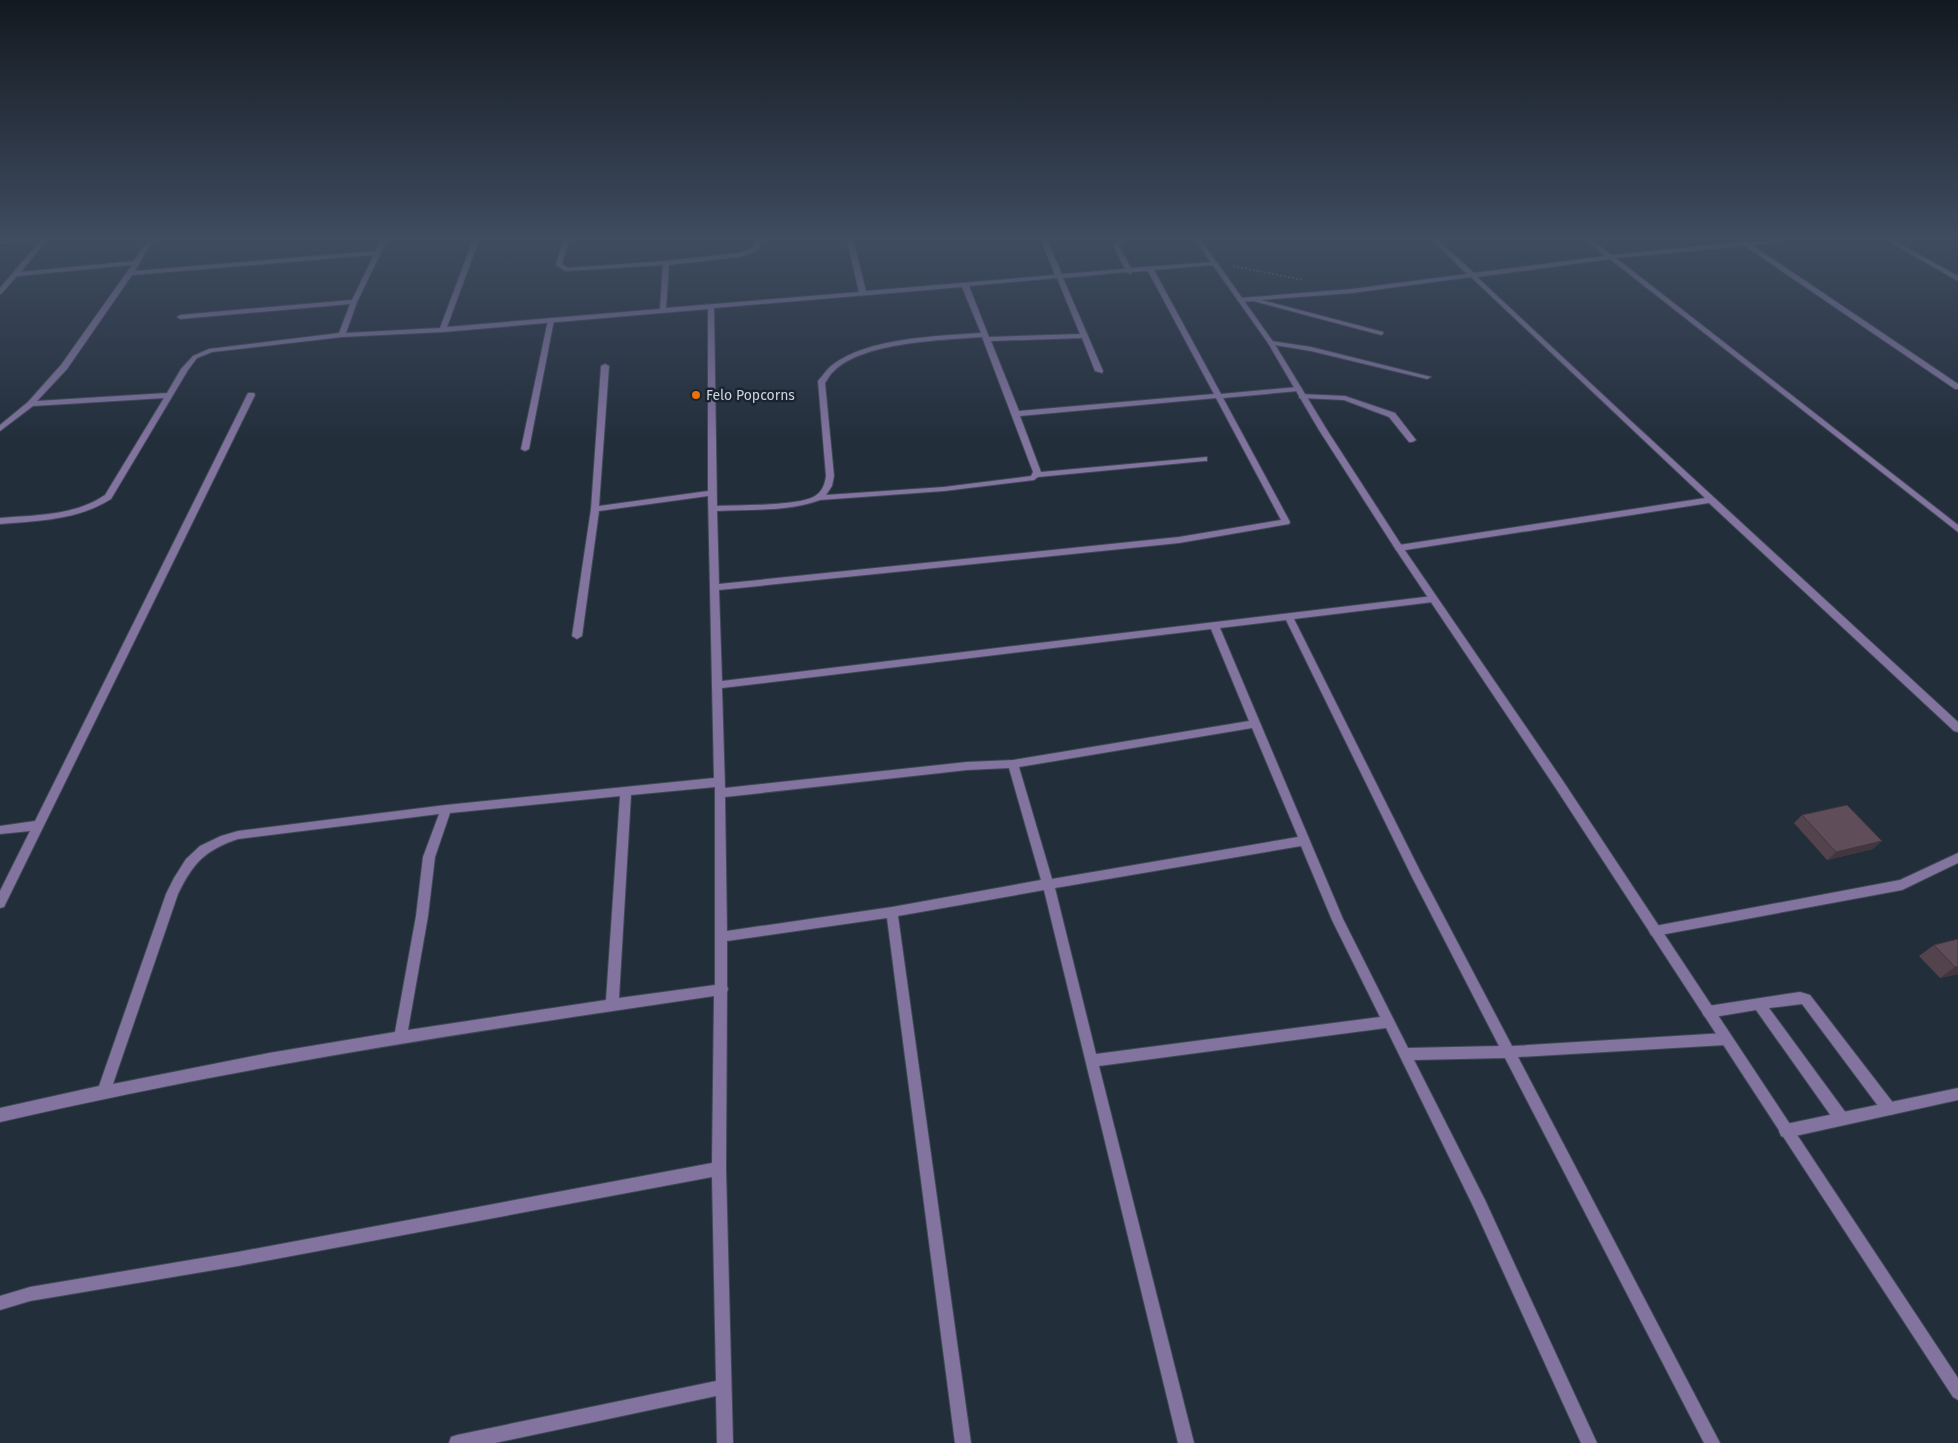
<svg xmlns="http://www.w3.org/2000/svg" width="1958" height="1443" viewBox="0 0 1958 1443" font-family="'Fira Sans',sans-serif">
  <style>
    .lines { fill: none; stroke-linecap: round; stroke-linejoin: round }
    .service-casing { stroke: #3e4955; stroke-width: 2 }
    .minor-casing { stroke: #3e4955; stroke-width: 2 }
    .tertiary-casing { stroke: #3e4955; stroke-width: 2 }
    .path { stroke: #616b76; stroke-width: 2; stroke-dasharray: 2 2; stroke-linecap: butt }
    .service { fill: #82739f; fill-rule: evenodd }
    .minor { fill: #82739f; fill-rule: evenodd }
    .tertiary { fill: #82739f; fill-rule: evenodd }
    .wall { fill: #52434d }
    .shaded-wall { fill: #42373e }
    .building { fill: #5f4e59; stroke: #42373e }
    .food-dot { fill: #e8710a; stroke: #1a2431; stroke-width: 2 }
    .labels { text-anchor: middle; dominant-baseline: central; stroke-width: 5; stroke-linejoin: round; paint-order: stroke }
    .far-poi-label { font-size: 14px; fill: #cdd4dd; stroke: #1a2431; text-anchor: start }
  </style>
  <rect width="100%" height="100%" fill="#232e3b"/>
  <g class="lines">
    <defs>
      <path id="service" d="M551,318L554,320L529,449L525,451L521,449L548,320Z
        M1299,394L1345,396L1395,413L1416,440L1412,442H1409L1389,417L1344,400L1302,398H1299Z
        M1800,992L1810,995L1894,1104L1896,1109L1894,1114L1889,1115L1884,1114L1802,1004L1769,1008L1846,1113L1848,1118L1846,1123L1841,1125L1836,1123L1756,1010L1708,1018L1704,1016L1702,1012L1704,1008L1708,1006Z"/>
      <path id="minor" d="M0,240H27L24,242L0,244Z
        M41,240H47L21,272L134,261C141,250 145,238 160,240L150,245L135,271L375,251L381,240H387L357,302L346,333L440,328L473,240H479L447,327L660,309L663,265L565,271L556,265L563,240H569L562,264L568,268L666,261L739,253L753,248L756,240H762L758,250L740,257L669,265L666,308L859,292L847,240H853L866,291L1055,275L1041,240H1047L1062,274L1125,269L1113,245L1120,240H1127L1119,246L1131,268L1215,262V264L1213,265L1154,270L1221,394L1298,387L1302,389L1298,391L1223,398L1290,522L1289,524L1179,543L719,590L722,681L1433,596L1436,597L1438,599L1436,601L1433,602L1294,619L1420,871L1512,1046L1725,1033L1729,1035L1731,1039L1729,1043L1725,1045L1518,1057L1720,1443H1704L1505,1058L1414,1060L1485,1200L1597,1443H1581L1475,1210L1386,1028L1099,1066L1194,1443H1178L1044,890L898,916L971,1443H955L887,918L727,941V986L728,989L727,992L726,1169L733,1443H717L716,1396L495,1443H449L451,1437L457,1435L716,1381L712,1177L238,1266L30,1301L0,1310V1296L30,1287L238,1252L712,1163L714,996C475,1031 236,1067 0,1122V1108L99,1086L166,894L174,878L186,859L200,846L221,836L238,831L446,805L714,778L708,496L599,511L582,636L577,639L572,636L591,509L601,366L605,364L609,366L599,506L708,491V309L443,332L342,337L212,352L197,358L188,370L111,499C78,520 38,521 0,524V518C36,515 74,516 105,495L164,398L33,406L0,431V425L28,402L61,365L132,265L17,276L2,293L0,294V288ZM374,255L352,300L180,315L177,317L180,319L350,304L339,333L209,349L193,356L181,369L167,393L37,401L67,369L132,275ZM1148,271L1214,394L1019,411L991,341L1082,338L1095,371L1102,373L1103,371L1063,278L1127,272L1130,274L1133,272ZM1057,278L1080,334L989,337L969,286ZM962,287L981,333C936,336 866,338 831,366C826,370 822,377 818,381L826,476C825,484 822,492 815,496C799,506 738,505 717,506L714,308ZM982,337L1033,472L1031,476L944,487L826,495L832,486L834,476L825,383C828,379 830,374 834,371C863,342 942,340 982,337ZM1216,398L1281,520L1179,537L719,584L717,511C751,509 788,512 820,500L944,491L1034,480L1038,477L1204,461H1207V457L1041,472L1020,416ZM1286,620L1412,877L1499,1046L1408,1048L1343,919L1220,628ZM1211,629L1249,721L1013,760L967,762L725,788L722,688ZM1252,728L1298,837L1052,879L1019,767ZM1009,768L1041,880L892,907L727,931L725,797L967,770ZM715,787V985L619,998L631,795ZM620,796L606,1000L408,1030L428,916L435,857L450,813ZM439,814L423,857L416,916L395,1032L269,1053L113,1084L178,894C193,863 205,850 238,839ZM1301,846L1332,920L1380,1017L1096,1054L1055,888Z
        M1432,240H1438L1474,273L1605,256L1586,240H1592L1612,255L1740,242V240L1747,242L1785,240L1782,242L1752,245L1958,384V389H1955L1745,246L1616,258L1958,525V532L1610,259L1477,277L1632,422L1958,722V732L1954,731L1709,503L1399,551L1396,550L1395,548L1396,546L1399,545L1705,498L1471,277L1352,293L1261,300L1383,332V334L1381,335L1253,301L1240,302L1237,300L1240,298L1352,289L1467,274Z
        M1886,240H1893L1958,276V281Z
        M1271,341L1311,347L1431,377L1427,379L1311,351L1269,344L1268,343Z
        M248,393H254L255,395L4,907L0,908V891L30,831L0,834V826L35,821Z
        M1958,853V863L1902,890L1655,936L1651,935L1649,931L1651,927L1655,926L1900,880Z
        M1958,1088V1100L1786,1138L1781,1136L1779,1131L1781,1126L1786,1124Z"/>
      <path id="tertiary" d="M1195,240H1201L1274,343L1327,430L1402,546L1563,781L1958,1378V1400L1953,1397L1555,787L1396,550L1319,430L1268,343Z"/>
    </defs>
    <use href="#service" class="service-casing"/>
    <use href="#minor" class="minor-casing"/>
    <use href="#tertiary" class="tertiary-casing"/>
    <path class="path" d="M1233,266L1303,280"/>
    <use href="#service" class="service"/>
    <use href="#minor" class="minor"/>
    <use href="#tertiary" class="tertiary"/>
  </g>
  <path class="wall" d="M1802,815L1873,849L1827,860L1794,823Z
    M1958,939V974L1940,978L1919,956L1934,945Z"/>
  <path class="shaded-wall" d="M1882,841L1873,849L1827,860L1836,852Z
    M1955,967H1958V974L1940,978Z"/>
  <path class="building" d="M1847,805L1882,841L1836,852L1802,815Z
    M1958,939V967H1955L1934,945Z"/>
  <linearGradient id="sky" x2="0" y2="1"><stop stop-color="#131920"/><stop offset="0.54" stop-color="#3f4c60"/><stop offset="1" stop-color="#3f4c60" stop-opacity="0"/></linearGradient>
  <rect width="1958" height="442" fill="url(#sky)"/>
  <circle class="food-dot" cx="696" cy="395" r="5"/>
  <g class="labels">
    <g class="far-poi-label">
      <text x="706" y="395">Felo Popcorns</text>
    </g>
  </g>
</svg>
